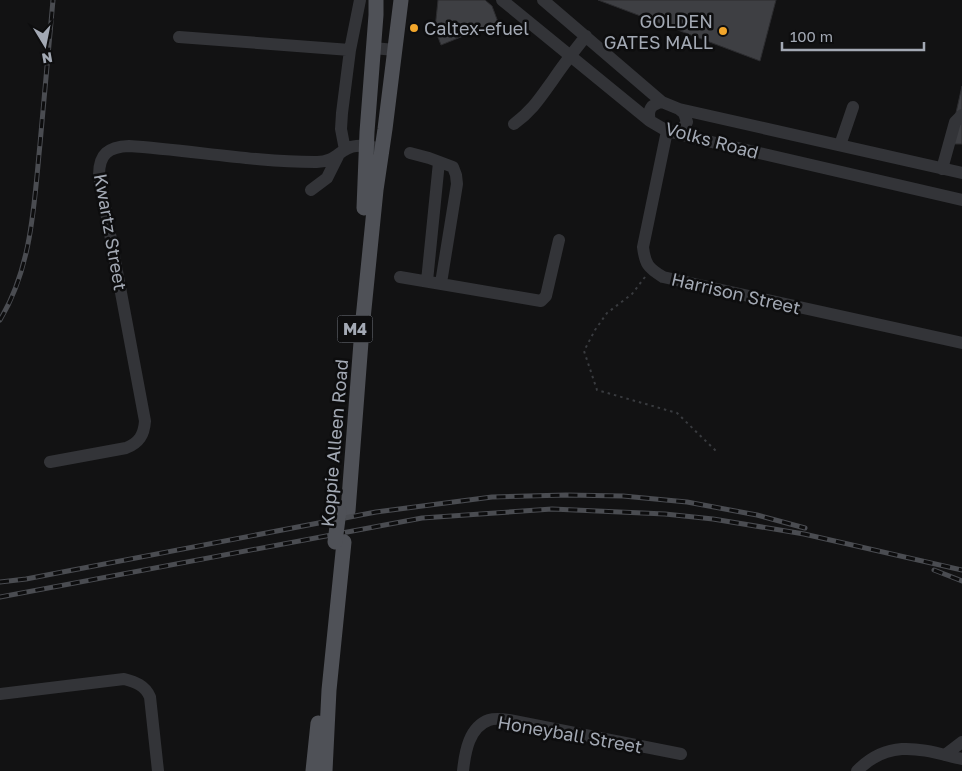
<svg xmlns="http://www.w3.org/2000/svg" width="962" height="771" viewBox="0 0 962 771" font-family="'Golos Text',sans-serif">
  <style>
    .building { fill: #3e3f43; stroke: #2c2c2f }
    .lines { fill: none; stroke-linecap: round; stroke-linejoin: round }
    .path { stroke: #393b3f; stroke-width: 2; stroke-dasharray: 2.5 4; stroke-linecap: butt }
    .minor { stroke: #333438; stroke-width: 12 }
    .major { stroke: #4f5157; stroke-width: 15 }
    .rail-casing { stroke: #4a4c51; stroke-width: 5 }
    .rail { stroke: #0d0d0e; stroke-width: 3; stroke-dasharray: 9; stroke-linecap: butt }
    .major-bridge { stroke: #4f5157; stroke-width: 15 }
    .poi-dot { fill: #f2a62b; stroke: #0d0d0e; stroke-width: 2 }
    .labels { text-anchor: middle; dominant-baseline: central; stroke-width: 5; stroke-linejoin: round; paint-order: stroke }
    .shield { fill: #0d0d0e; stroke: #767a82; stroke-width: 1 }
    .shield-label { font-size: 16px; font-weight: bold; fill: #a3a9b4 }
    .poi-label { font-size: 18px; fill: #a3a9b4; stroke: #0d0d0e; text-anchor: end }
    .street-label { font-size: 18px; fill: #a3a9b4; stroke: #0d0d0e }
  </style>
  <rect width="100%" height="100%" fill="#121213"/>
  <path class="building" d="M438,0H485L492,6L498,22L441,45L435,29Z
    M598,0H776L760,61Z
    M962,86V144H949Z"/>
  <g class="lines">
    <path class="path" d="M645,277L632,294L607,313L595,330L584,351L597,390L677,413L717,452"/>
    <path class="minor" d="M502,0L650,121L667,131L703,140L962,200
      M543,0L662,102L679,109L962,173
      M179,37L350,50
      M373,48L395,50
      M650,121C647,110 651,104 662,102
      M514,124C532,111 540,98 553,80C563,65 574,51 586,36
      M667,131L643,247C645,264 648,268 663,277L962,343
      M673,132L682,129L687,122L684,113L679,109
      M840,145L853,107
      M345,150L341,129L342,113L350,50L360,0
      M410,153L429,158L453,167L456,175L457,184L441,283
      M942,169L955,122L962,115
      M311,190L327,178L338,156
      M400,277L541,301L546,296L559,240
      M427,281L439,162
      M50,462L126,448C139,443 144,435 145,421L99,175C99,154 108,147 129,146C191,150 253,162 315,162C337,163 340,147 356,146C364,145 374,147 382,149
      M0,694L124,679C135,682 145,685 150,697L158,771
      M945,755L962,742
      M463,771C465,752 469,727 489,720C495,718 503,719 509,720L681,754
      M857,771C890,737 923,750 962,759"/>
    <path class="major" d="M364,208L367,132L376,15V0
      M348,511L362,329L376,190L385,129L401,0
      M313,771L318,723
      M325,771L329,690L344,542"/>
    <defs>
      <path id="rail" d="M0,320C32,267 34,204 40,144C44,96 49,48 53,0
        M934,570L962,581
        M0,582L26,579L376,512L492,497L566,495L623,496L687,502L757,515L805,528
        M0,597L422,518L552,509L665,514L713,519L804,534L962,570"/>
    </defs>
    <use href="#rail" class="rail-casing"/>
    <use href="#rail" class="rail"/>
    <path class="major-bridge" d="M335,542L339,511"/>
  </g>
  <g class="poi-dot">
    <circle cx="414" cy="28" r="5"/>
    <circle cx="723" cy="31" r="5"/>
  </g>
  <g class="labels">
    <rect class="shield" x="337.5" y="315.5" width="35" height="27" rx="4"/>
    <g class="shield-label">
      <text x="355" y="329">M4</text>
    </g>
    <g class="poi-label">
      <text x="713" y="21">GOLDEN<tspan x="713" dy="21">GATES MALL</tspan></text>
      <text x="424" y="28" text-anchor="start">Caltex-efuel</text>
    </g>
    <g class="street-label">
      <text transform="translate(712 140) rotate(15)">Volks Road</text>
      <text transform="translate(111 232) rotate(80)">Kwartz Street</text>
      <text transform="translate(736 293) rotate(13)">Harrison Street</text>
      <text transform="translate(334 443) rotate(-85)">Koppie Alleen Road</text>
      <text transform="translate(570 734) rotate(10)">Honeyball Street</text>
    </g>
  </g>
  <g transform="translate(45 45) rotate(170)" stroke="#0d0d0e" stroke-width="4" paint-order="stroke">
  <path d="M0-4L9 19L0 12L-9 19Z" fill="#a3a9b4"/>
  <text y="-8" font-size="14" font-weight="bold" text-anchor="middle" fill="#a3a9b4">N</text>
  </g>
  <path d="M782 42v8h142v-8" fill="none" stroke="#a3a9b4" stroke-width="2.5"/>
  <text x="790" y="42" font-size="15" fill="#a3a9b4" stroke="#0d0d0e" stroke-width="4" paint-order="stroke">100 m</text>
</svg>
